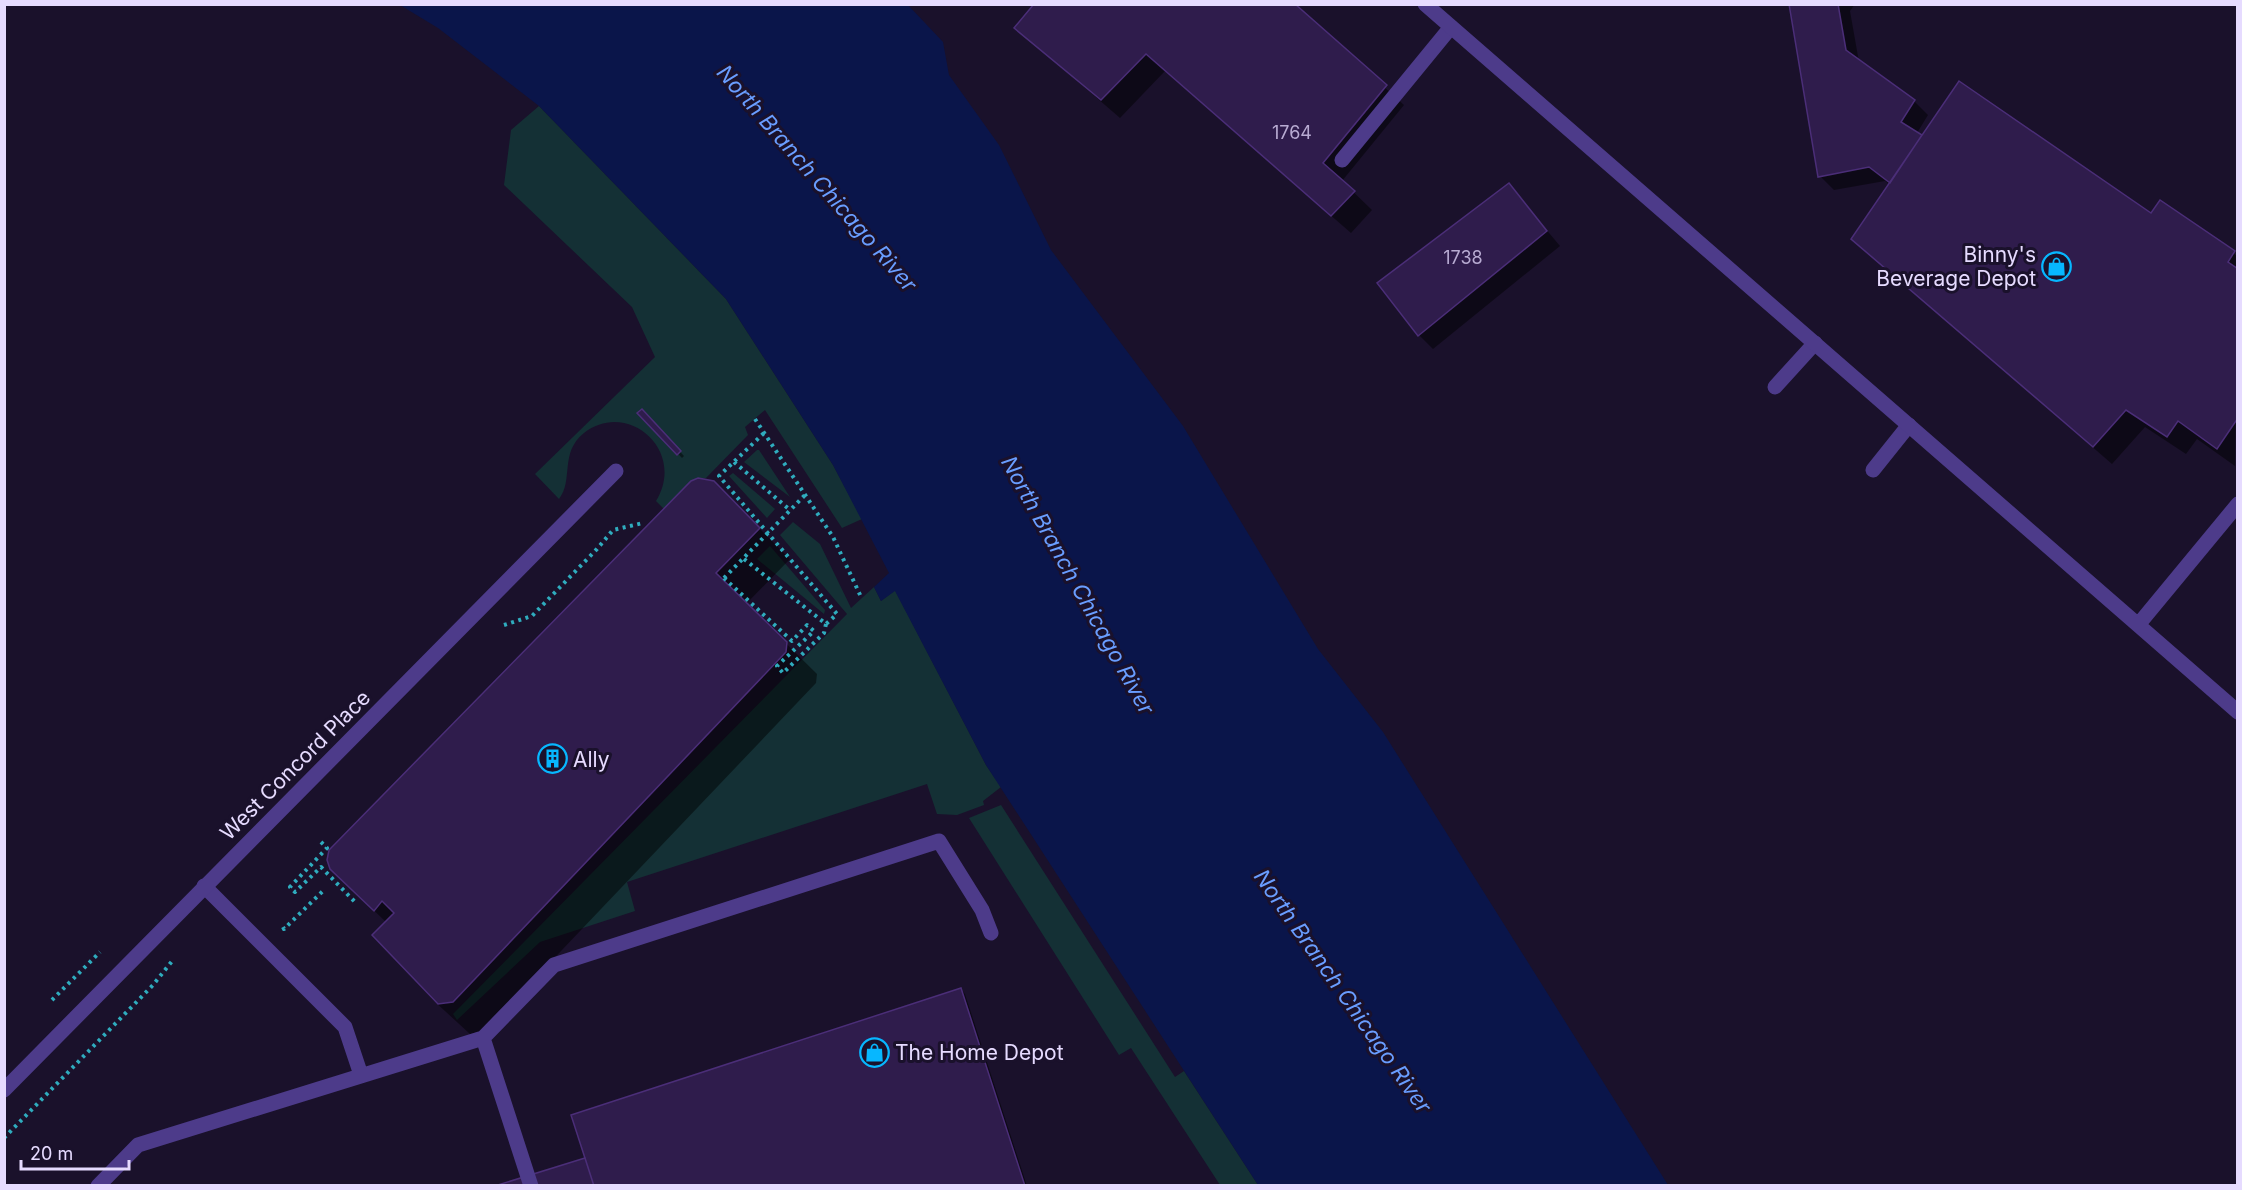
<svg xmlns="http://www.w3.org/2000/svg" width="2242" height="1190" viewBox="0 0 2242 1190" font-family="Inter,sans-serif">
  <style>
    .green { fill: #143035 }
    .water { fill: #0a154a }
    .shadow { fill: #0007 }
    .building { fill: #2f1c4c; stroke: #4b2e78; stroke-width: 1.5 }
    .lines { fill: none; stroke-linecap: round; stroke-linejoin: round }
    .path { stroke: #2facbe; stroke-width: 4; stroke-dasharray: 3 4.5; stroke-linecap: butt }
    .lane { stroke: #4d3b8a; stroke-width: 15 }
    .street { stroke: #4d3b8a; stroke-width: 15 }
    .labels { text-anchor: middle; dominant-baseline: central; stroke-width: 6; stroke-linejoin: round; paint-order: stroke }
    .number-label { font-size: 18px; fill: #b8abd2 }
    .poi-label { font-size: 21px; fill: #e6dbff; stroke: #1a112b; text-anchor: start }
    .street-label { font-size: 21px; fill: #e6dbff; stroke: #1a112b }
    .water-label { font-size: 22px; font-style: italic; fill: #699dff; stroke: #1a112b }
  </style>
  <rect width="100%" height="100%" fill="#1a112b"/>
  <path class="green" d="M539,106L726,299L833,465L862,519L842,528L765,410L745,427L748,435L706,478L691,481L664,509L656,501C687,450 627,399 584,433C559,453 574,480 559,499L535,474L655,357L632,307L504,185L511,130Z
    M757,450H759L790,497L744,462Z
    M733,473L775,509L767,518L729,476Z
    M793,522L820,544L851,608L874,587L881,601L895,590L986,765L1001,787L983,801L984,805L957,815L937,814L927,784L627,882L635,911L540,942L457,1020L453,1014L847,614L780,535Z
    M770,546L825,610L824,614L757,559Z
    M1001,805L1175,1077L1184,1071L1258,1185H1220L1131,1048L1119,1055L969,818Z"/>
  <path class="water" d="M400,5H908L943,42L949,75L999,145L1051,250L1183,426L1318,649L1383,732L1668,1185H1258L986,765L895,591L881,601L874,587L889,573L833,465L726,299L539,106L438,28Z"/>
  <path class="shadow" d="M1293,4L1404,105L1342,181L1372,210L1351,233L1165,71L1120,118L1016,28Z
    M1790,4H1855L1850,11L1859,62L1914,101L1928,115L1917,133L1922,137L2152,215L2238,256L2235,466L2197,439L2186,454L2145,427L2112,464L1853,239L1890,185L1885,181L1834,190L1820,176Z
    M1509,185L1560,246L1433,349L1419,335Z
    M642,411L684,456L682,458L639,413Z
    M713,482L790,559L746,604L817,674L816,683L484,1032L470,1034L433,1000L374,935L386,922L363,900Z
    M961,989L965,994L1027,1186H503L587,1159Z"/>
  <path class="building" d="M1034,4H1295L1387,85L1323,163L1355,191L1331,216L1146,54L1101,100L1014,28Z
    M1789,4H1838L1846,50L1915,100L1901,122L1922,135L1890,183L1869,167L1818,177Z
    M1959,81L2151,213L2160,200L2235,251L2228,262L2238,269V418L2217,449L2178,421L2167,437L2126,410L2093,447L1851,239Z
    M1509,183L1547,231L1418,336L1377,283Z
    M642,409L681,451L677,455L637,413Z
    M698,478L714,481L760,528L716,573L787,642L786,652L453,1002L438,1004L372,935L394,913L382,901L374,911L330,869L327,860L329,850L691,481Z
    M961,988L1025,1186H594L571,1115Z
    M585,1158L594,1186L498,1185Z"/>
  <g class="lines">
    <path class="path" d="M755,419L833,537L862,599
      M734,462L790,510
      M744,559L826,624L837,614L719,476L764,433
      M724,578L792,641L807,625L814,631L777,666L783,673L824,633L826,624
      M724,578L805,495
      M504,625L532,616L597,549L613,530L643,523
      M321,842L327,848L290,887L295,892L321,867L355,902
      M283,927L284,929L325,889
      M52,1000L100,952
      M4,1138L153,985L173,960"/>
    <path class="lane" d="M1342,160L1451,27
      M1775,387L1815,343
      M1873,470L1909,425
      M204,886L345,1027L361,1075
      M483,1038L531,1186
      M98,1186L138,1145L483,1038L554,965L939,841L982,910L991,933"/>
    <path class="street" d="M1425,4L2238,712
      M2138,625L2238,504
      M4,1090L616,471"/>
  </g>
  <defs>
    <symbol id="shop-ring" viewBox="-11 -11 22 22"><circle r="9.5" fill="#1a112b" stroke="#07b7ff" stroke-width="1.5"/><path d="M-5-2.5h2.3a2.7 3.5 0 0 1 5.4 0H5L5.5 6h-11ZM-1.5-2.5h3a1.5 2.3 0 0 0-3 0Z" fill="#07b7ff"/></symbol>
    <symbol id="building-ring" viewBox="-11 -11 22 22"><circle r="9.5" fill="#1a112b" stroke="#07b7ff" stroke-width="1.5"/><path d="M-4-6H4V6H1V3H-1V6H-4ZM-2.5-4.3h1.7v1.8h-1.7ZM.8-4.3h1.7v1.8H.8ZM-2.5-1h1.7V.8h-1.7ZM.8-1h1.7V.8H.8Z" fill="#07b7ff"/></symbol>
  </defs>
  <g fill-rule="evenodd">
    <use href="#shop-ring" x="2040" y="250" width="33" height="33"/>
    <use href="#building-ring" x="536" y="742" width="33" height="33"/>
    <use href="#shop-ring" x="858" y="1036" width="33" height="33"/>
  </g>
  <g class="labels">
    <g class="number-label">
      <text x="1292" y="132">1764</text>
      <text x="1463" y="257">1738</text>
    </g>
    <g class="poi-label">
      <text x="2036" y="254" text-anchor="end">Binny's<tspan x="2036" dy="24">Beverage Depot</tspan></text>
      <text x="573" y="759">Ally</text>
      <text x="895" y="1052">The Home Depot</text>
    </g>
    <g class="street-label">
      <text transform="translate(295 765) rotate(-45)">West Concord Place</text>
    </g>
    <g class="water-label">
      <text transform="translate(817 178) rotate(49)">North Branch Chicago River</text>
      <text transform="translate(1078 585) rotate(61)">North Branch Chicago River</text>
      <text transform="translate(1343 991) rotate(55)">North Branch Chicago River</text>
    </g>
  </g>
  <rect width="2242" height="1190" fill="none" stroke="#e6dbff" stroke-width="12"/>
  <path d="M21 1160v9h108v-9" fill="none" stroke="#e6dbff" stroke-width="3"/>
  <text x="30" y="1160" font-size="18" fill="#e6dbff" stroke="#1a112b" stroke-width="4.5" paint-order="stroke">20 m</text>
</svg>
